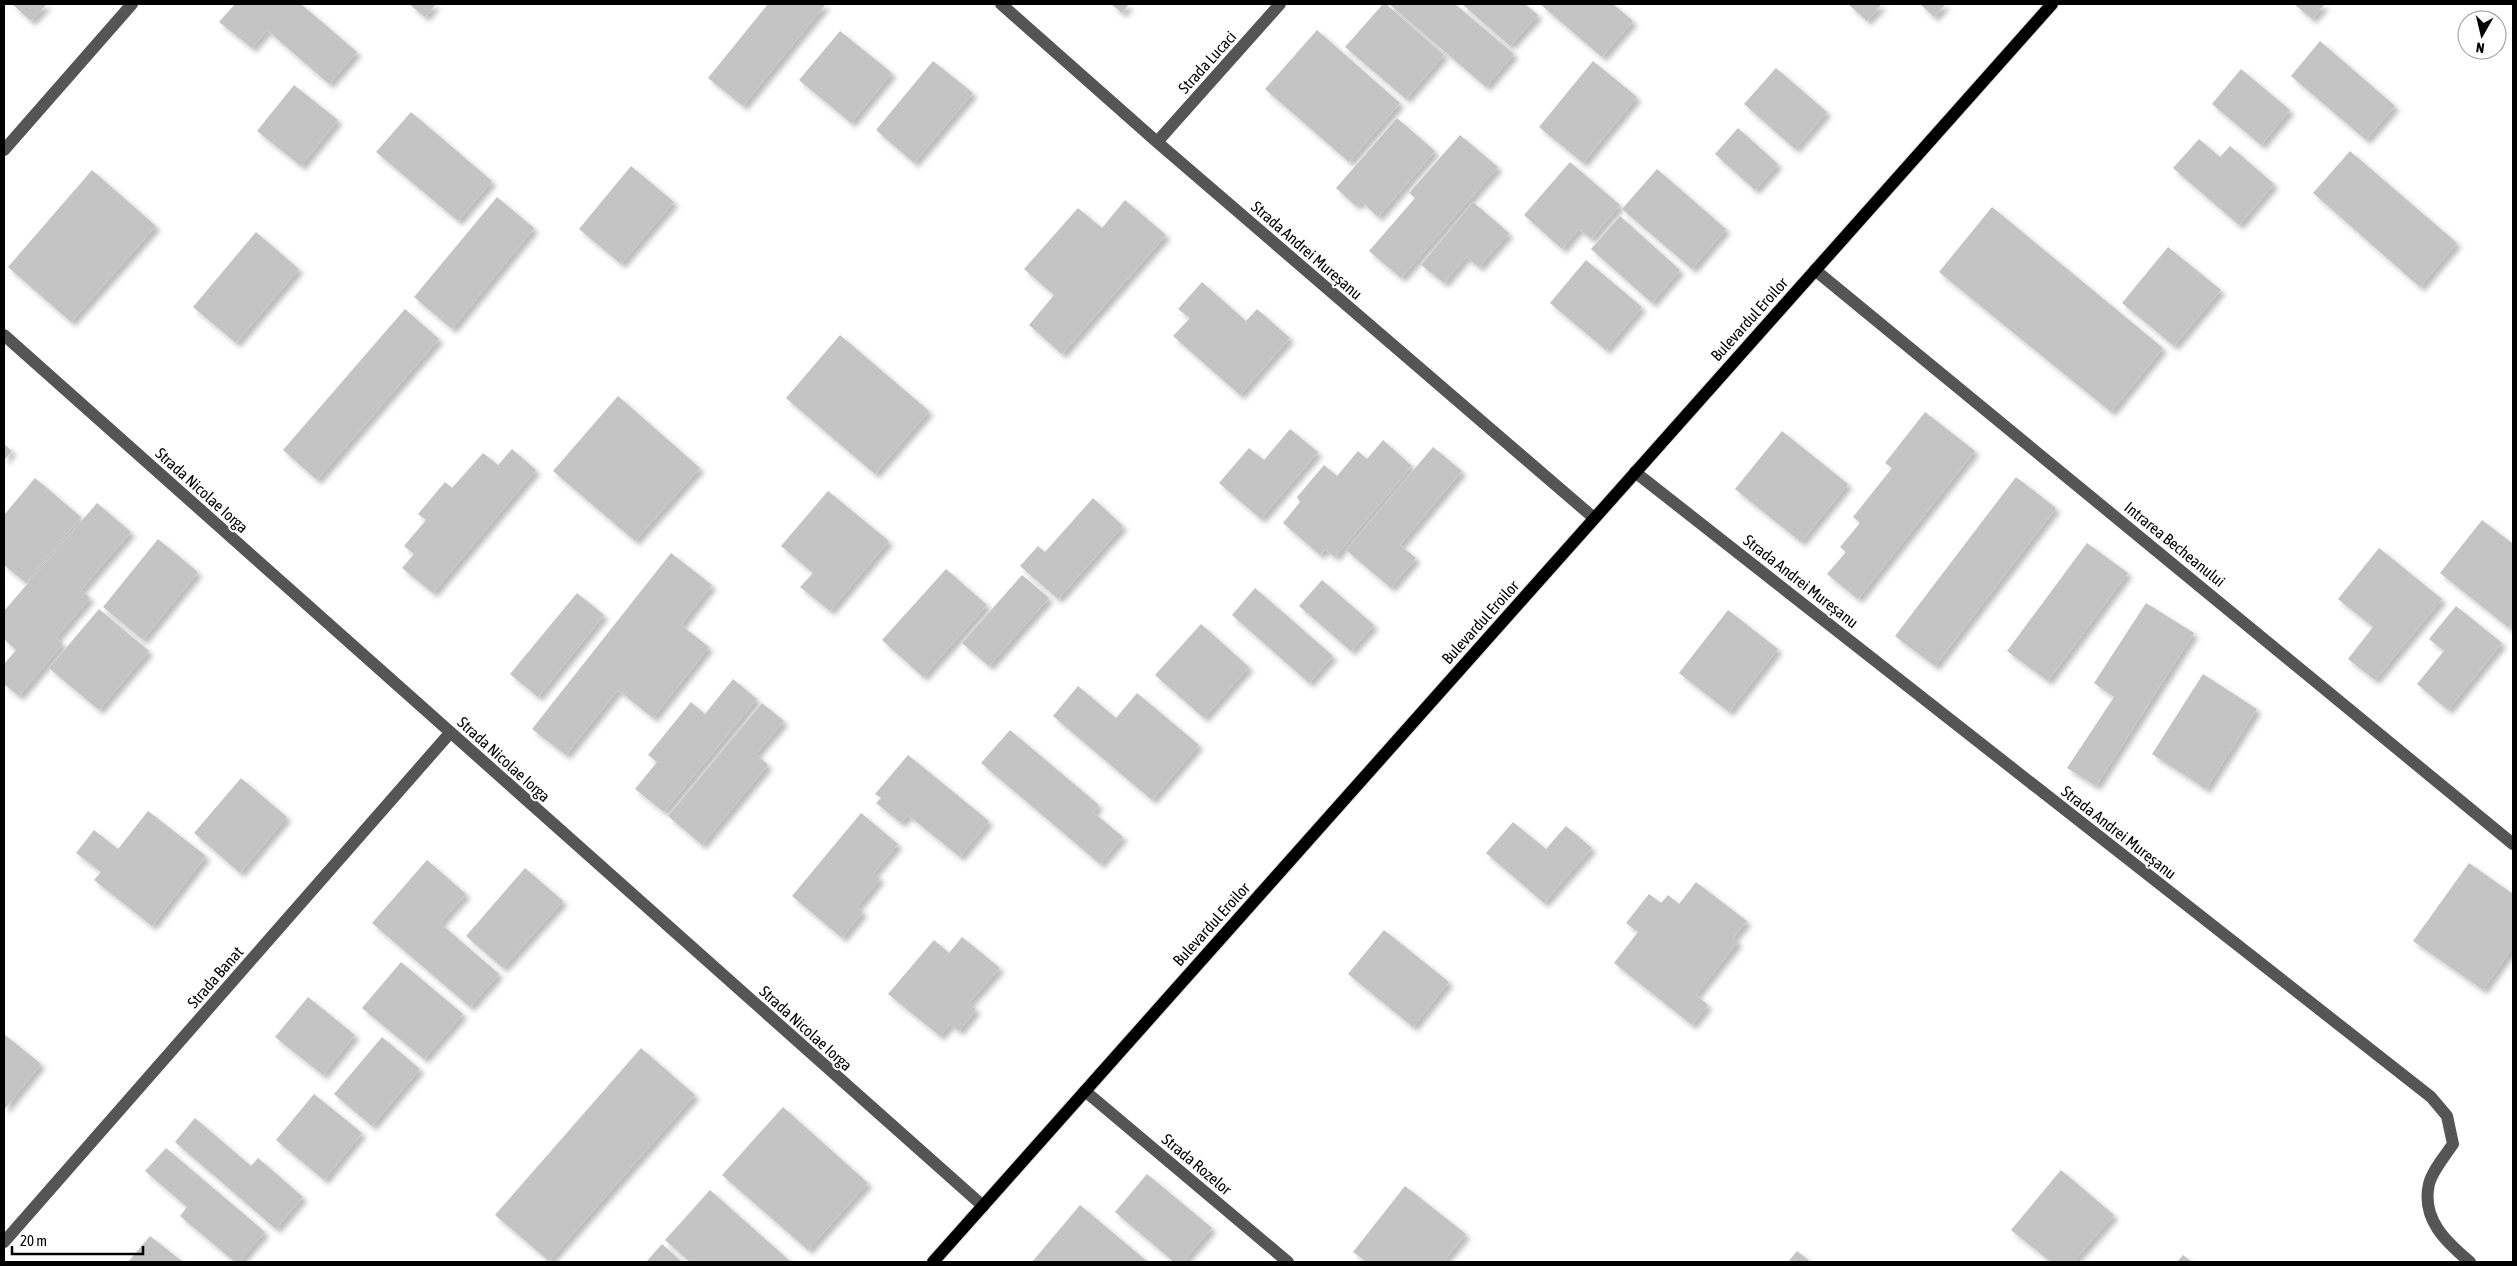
<svg xmlns="http://www.w3.org/2000/svg" width="2517" height="1266" viewBox="0 0 2517 1266" font-family="'Asap Condensed',sans-serif">
  <style>
    .building { fill: #c4c4c4; filter: url(#shadow) }
    .lines { fill: none; stroke-linecap: round; stroke-linejoin: round }
    .major-casing { stroke: #dbdbdb; stroke-width: 14 }
    .minor { stroke: #555; stroke-width: 12 }
    .major { stroke: #000; stroke-width: 12 }
    .labels { text-anchor: middle; dominant-baseline: central; stroke-width: 4; stroke-linejoin: round; paint-order: stroke }
    .street-label { font-size: 16px; fill: #000; stroke: #fff }
  </style>
  <defs>
    <filter id="shadow"><feDropShadow dx="4.5" dy="4.5" stdDeviation="2.5" flood-color="#0004"/></filter>
  </defs>
  <rect width="100%" height="100%" fill="#fff"/>
  <path class="building" d="M12,4H47L31,21Z
    M235,4H301L357,52L329,84L267,30L252,48L219,22Z
    M409,4H436L425,17Z
    M768,4H826L743,106L708,78Z
    M1111,4H1129L1122,13Z
    M1383,4H1386L1444,55L1406,99L1345,47Z
    M1389,4H1455L1514,54L1486,87Z
    M1462,4H1525L1538,15L1510,46Z
    M1540,4H1613L1633,21L1602,57Z
    M1848,4H1882L1867,21Z
    M1920,4H1946L1934,17Z
    M2294,4H2325L2312,19Z
    M1317,30L1400,103L1349,162L1265,89Z
    M840,31L892,73L851,123L799,80Z
    M2320,41L2395,106L2366,140L2291,76Z
    M933,61L973,93L914,163L876,130Z
    M1593,61L1637,97L1583,163L1539,127Z
    M1776,68L1827,112L1795,149L1744,104Z
    M2241,69L2290,110L2261,145L2212,104Z
    M294,85L338,120L301,166L257,131Z
    M411,112L492,181L458,221L376,152Z
    M1397,118L1435,151L1378,217L1361,201L1356,206L1336,188Z
    M1738,128L1778,164L1755,190L1715,154Z
    M1460,135L1498,167L1401,278L1369,251L1415,198L1409,193Z
    M2199,139L2220,157L2230,146L2274,184L2239,225L2173,168Z
    M2350,151L2457,243L2420,287L2313,193Z
    M1570,162L1620,205L1591,239L1579,229L1562,249L1524,215Z
    M631,166L674,202L621,264L579,229Z
    M1657,169L1726,229L1692,269L1622,209Z
    M92,170L156,226L71,322L8,267Z
    M497,197L534,228L452,329L414,297Z
    M1125,200L1166,235L1062,354L1029,325L1054,295L1024,269L1078,208L1102,228Z
    M1473,202L1509,233L1479,267L1466,257L1444,283L1421,265Z
    M1992,207L2163,348L2111,412L1939,272Z
    M1620,216L1680,270L1652,303L1591,249Z
    M256,232L299,269L236,343L193,307Z
    M2168,247L2221,290L2174,346L2122,303Z
    M1586,260L1642,307L1606,350L1550,303Z
    M1202,282L1246,321L1257,309L1290,338L1240,395L1173,336L1190,318L1178,309Z
    M405,309L439,339L317,480L283,450Z
    M840,335L929,411L875,474L786,398Z
    M618,396L700,468L635,541L553,471Z
    M1925,412L1975,451L1858,599L1827,574L1846,552L1840,547L1860,523L1853,517L1892,468L1885,463Z
    M1290,429L1318,452L1261,519L1219,483L1249,448L1264,460Z
    M1782,431L1848,484L1801,542L1735,489Z
    M1383,440L1412,466L1335,557L1325,549L1320,555L1283,523L1300,502L1297,497L1324,465L1337,476L1358,451L1367,459Z
    M4,444L12,451L4,460Z
    M1433,447L1462,471L1400,545L1416,558L1391,588L1346,550Z
    M512,449L536,470L433,593L402,568L414,554L404,546L426,520L418,514L445,482L452,488L483,453L498,465Z
    M2016,477L2056,508L1935,666L1895,636Z
    M35,478L81,517L26,583L4,565V515Z
    M828,491L889,541L830,611L800,587L813,573L781,546Z
    M1093,498L1123,526L1058,599L1020,566L1038,546L1045,552Z
    M97,503L131,532L81,590L90,598L56,638L63,644L19,696L4,684V664L16,650L4,639V611Z
    M2482,520L2513,544V622L2509,628L2440,573Z
    M158,539L198,572L143,640L103,607Z
    M2087,543L2128,573L2048,681L2007,651Z
    M2379,548L2442,599L2375,680L2348,659L2373,627L2338,599Z
    M671,553L712,585L681,625L709,647L653,718L618,690L566,755L532,729Z
    M946,569L987,605L923,677L882,640Z
    M1022,575L1049,598L989,666L962,643Z
    M1322,580L1374,625L1351,651L1299,606Z
    M1255,588L1333,656L1309,683L1232,615Z
    M577,593L604,615L538,697L510,674Z
    M2146,603L2194,633L2096,786L2067,768L2114,697L2094,683Z
    M2456,606L2502,643L2448,710L2417,684L2444,651L2429,639Z
    M99,609L149,651L99,710L49,668Z
    M1728,610L1778,649L1729,712L1679,673Z
    M1201,624L1249,667L1204,718L1155,675Z
    M2203,674L2257,709L2206,789L2152,754Z
    M733,679L757,699L664,812L635,789L657,762L648,755L691,702L705,714Z
    M1078,686L1116,718L1137,693L1199,745L1152,800L1053,716Z
    M762,703L784,721L756,754L768,765L702,845L668,816Z
    M1010,730L1099,805L1093,812L1123,837L1100,864L981,763Z
    M908,755L989,821L960,857L908,815L901,823L876,803L881,798L875,794Z
    M241,778L287,817L240,873L194,833Z
    M148,811L206,856L152,926L94,880L101,872L76,853L94,830L118,849Z
    M861,813L898,844L874,873L880,879L857,907L863,912L842,938L792,896Z
    M1513,822L1546,849L1566,826L1592,848L1544,903L1486,853Z
    M427,860L466,894L440,923L499,974L470,1007L372,923Z
    M2469,863L2513,894V947L2483,990L2413,941Z
    M525,868L563,901L503,968L466,936Z
    M1696,882L1747,921L1733,938L1738,942L1696,995L1708,1005L1692,1025L1614,963L1638,932L1626,923L1649,894L1661,903L1668,895L1679,904Z
    M1384,930L1449,982L1413,1027L1348,974Z
    M962,937L1000,968L969,1003L976,1010L959,1031L950,1024L940,1036L888,994L934,940L949,953Z
    M401,962L463,1014L424,1059L362,1008Z
    M308,997L355,1035L323,1075L275,1037Z
    M4,1034L41,1064L4,1110Z
    M382,1037L420,1069L372,1126L334,1094Z
    M641,1048L695,1095L549,1261L495,1215Z
    M314,1094L362,1133L324,1180L276,1140Z
    M783,1107L868,1183L808,1250L722,1175Z
    M195,1118L251,1166L258,1158L303,1197L276,1229L175,1142Z
    M166,1148L265,1232L239,1262H235L180,1216L187,1207L145,1171Z
    M2061,1170L2114,1215L2073,1262H2051L2011,1230Z
    M1147,1174L1212,1228L1183,1262H1174L1115,1212Z
    M1405,1186L1466,1234L1443,1262H1367L1353,1252Z
    M710,1190L791,1262H690L665,1240Z
    M1080,1205L1148,1262H1032Z
    M150,1236L183,1262H128Z
    M662,1244L682,1262H646Z
    M1797,1251L1811,1262H1788Z
    M2183,1255L2192,1262H2177Z"/>
  <g class="lines">
    <defs>
      <path id="major" d="M933,1262L2052,4"/>
    </defs>
    <use href="#major" class="major-casing"/>
    <path class="minor" d="M1001,4L1157,142L1594,518
      M1157,142L1280,4
      M4,150L132,4
      M1815,270L2513,844
      M4,335L983,1206
      M1635,472L2431,1097L2447,1116L2453,1144C2445,1156 2432,1171 2429,1184C2421,1219 2446,1242 2470,1262
      M1085,1091L1288,1262
      M4,1242L450,733"/>
    <use href="#major" class="major"/>
  </g>
  <g class="labels">
    <g class="street-label">
      <text transform="translate(1207 62) rotate(-48)">Strada Lucaci</text>
      <text transform="translate(1307 250) rotate(41)">Strada Andrei Mureșanu</text>
      <text transform="translate(1749 319) rotate(-48)">Bulevardul Eroilor</text>
      <text transform="translate(202 490) rotate(42)">Strada Nicolae Iorga</text>
      <text transform="translate(2175 544) rotate(39)">Intrarea Becheanului</text>
      <text transform="translate(1801 581) rotate(38)">Strada Andrei Mureșanu</text>
      <text transform="translate(1480 622) rotate(-48)">Bulevardul Eroilor</text>
      <text transform="translate(504 759) rotate(42)">Strada Nicolae Iorga</text>
      <text transform="translate(2119 832) rotate(38)">Strada Andrei Mureșanu</text>
      <text transform="translate(1211 924) rotate(-48)">Bulevardul Eroilor</text>
      <text transform="translate(215 977) rotate(-49)">Strada Banat</text>
      <text transform="translate(806 1028) rotate(42)">Strada Nicolae Iorga</text>
      <text transform="translate(1197 1164) rotate(40)">Strada Rozelor</text>
    </g>
  </g>
  <rect width="2517" height="1266" fill="none" stroke="#000000" stroke-width="10"/>
  <g transform="translate(2482 35) rotate(188)"><circle r="24" fill="#ffffff" stroke="#999999"/>
  <path d="M0-4L9 19L0 12L-9 19Z" fill="#000000"/>
  <text y="-8" font-size="14" font-weight="bold" text-anchor="middle" fill="#000000">N</text>
  </g>
  <path d="M12 1246v8h131v-8" fill="none" stroke="#000000" stroke-width="2.5"/>
  <text x="20" y="1246" font-size="15" fill="#000000" stroke="#ffffff" stroke-width="4" paint-order="stroke">20 m</text>
</svg>
